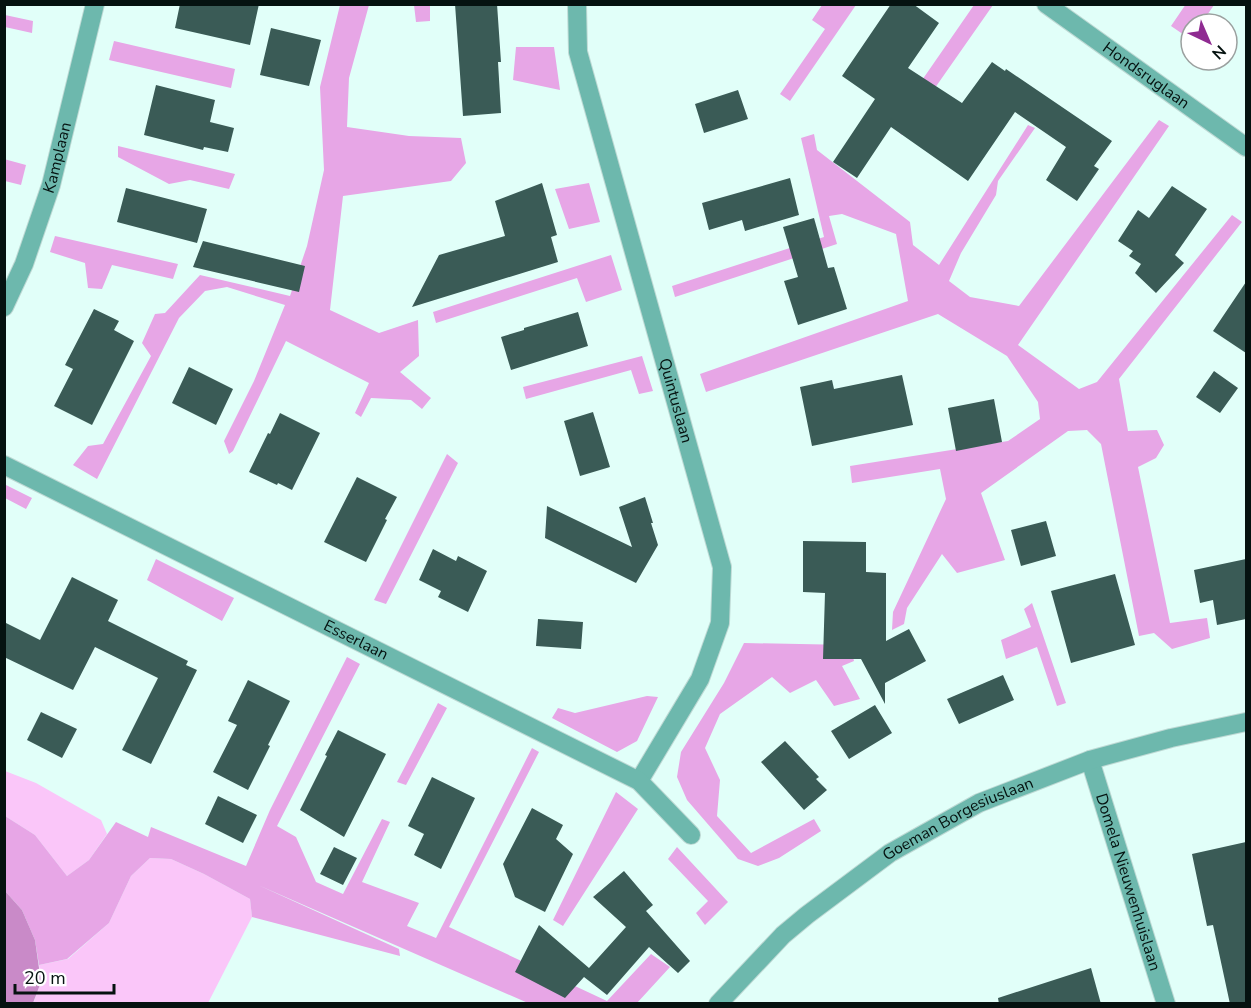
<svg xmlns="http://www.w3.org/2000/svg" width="1251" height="1008" viewBox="0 0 1251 1008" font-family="'Nunito Sans',sans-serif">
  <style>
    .green { fill: #fac6f9 }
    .forest { fill: #e7a6e6 }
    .water { fill: #c98ac8 }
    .building { fill: #3a5b56 }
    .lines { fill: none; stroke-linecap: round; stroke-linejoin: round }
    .minor-casing { stroke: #bed9d4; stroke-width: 20 }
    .tertiary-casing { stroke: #bed9d4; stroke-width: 20 }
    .minor { stroke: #6db8ad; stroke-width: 18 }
    .tertiary { stroke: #6db8ad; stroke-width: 18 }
    .labels { text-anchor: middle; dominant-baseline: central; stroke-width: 6; stroke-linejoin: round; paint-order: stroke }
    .street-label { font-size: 16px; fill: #051210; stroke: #fff }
  </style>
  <rect width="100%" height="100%" fill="#e1fff9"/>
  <path class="green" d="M5,771L36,783L101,820L107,834L89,860L67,876L35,835L5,816Z
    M150,858L171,859L204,874L250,899L252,917L208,1003L33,1004L41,982L39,965L68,959L109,923L131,876Z"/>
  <path class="forest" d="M1186,4L1214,5L1201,24H1191L1190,39L1171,26Z
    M340,5H369L349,78L347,127L409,136L461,138L466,163L451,181L343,196L330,310L379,333L418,320L419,356L400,372L431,398L422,409L411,400L371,398L361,417L355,413L369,383L286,341L233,451L229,454L224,441L254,381L285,305L227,287L205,291L179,318L97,479L73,465L88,446L103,444L151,356L142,343L155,314L165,313L200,275L290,296L307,246L324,170L320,87Z
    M414,5H430V21L416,22Z
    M822,5H856L790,101L780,94L825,29L812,20Z
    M974,5H993L902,135L891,125Z
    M5,15L33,21L32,33L5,27Z
    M114,41L235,69L231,88L109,60Z
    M516,47H554L560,90L513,80Z
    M1159,120L1169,126L1018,345L1079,389L1097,382L1232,215L1242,222L1119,379L1128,431L1157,430L1164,445L1156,458L1138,467L1170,623L1207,618L1210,638L1172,649L1154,633L1139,636L1101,444L1087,430L1068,431L981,493L1005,560L957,573L942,554L907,608L904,624L892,630L893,612L946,499L940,469L852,483L850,466L1008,441L1040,419L1038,402L1007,356L938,314L706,392L700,374L908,301L896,234L842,214L829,216L837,244L675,297L672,286L824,237L801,138L814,134L817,150L910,222L913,245L939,265L1028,125L1035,128L998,181L996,195L961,253L949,281L970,297L1019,306Z
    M118,146L235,174L229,189L190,180L169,184L118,157Z
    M4,159L26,165L21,185L5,181Z
    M589,183L600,222L569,229L555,189Z
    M55,236L178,264L173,279L112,265L102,289L88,288L85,263L50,252Z
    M611,255L622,290L586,302L577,278L436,323L433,312Z
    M642,356L653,391L639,394L631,370L526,399L523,387Z
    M447,454L458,463L386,604L374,600Z
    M4,484L32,498L26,509L5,498Z
    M156,559L234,598L222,621L147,580Z
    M1032,603L1066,703L1057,706L1037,647L1006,659L1001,640L1031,627L1024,609Z
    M744,643L850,645L854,661L842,666L860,699L834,706L816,680L790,693L772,677L720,714L705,748L720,780L717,816L751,853L814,819L821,831L779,858L758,866L738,859L687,800L677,777L681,752L724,683Z
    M347,657L360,664L277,826L296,837L316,882L343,894L382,819L390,822L362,882L419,903L407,926L436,938L532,748L539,752L449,927L607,1001L651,954L670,967L637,1003H528L258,885L399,949L400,956L252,917L250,899L204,874L171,859L150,858L131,876L109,923L67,959L39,965L35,940L22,910L5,891V816L35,835L67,876L89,860L116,822L148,837L151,827L246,866L270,810Z
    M647,696L658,697L637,741L617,752L552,718L558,708L575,713Z
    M438,703L447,708L406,785L397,782Z
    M616,792L638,809L563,926L553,920Z
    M677,847L728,902L705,925L696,913L708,901L668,859Z"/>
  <path class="water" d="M5,891L22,910L35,940L41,982L33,1003H5Z"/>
  <path class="building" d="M180,4H259L250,45L175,28Z
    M455,4H497L501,62H498L501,113L463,116Z
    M891,4H913L939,23L908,68L962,103L992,62L1005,71L1006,69L1112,141L1094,166L1099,169L1077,201L1046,180L1066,147L1015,112L968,181L891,127L857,178L833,162L875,99L842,76Z
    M271,28L321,40L309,86L260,75Z
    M156,85L215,100L210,122L234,128L228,152L204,147L203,150L144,135Z
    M738,90L748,119L704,133L695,104Z
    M790,178L799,215L745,231L742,220L709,230L702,203Z
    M542,183L557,235L551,237L558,262L412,307L439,255L505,236L495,201Z
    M1172,186L1207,209L1175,255L1184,263L1156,293L1135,273L1141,264L1129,256L1133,251L1118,241L1138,210L1149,218Z
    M126,188L207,209L197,243L117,222Z
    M814,218L828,268L834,267L847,309L798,325L784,281L798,277L783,227Z
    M203,241L305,266L299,292L193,267Z
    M1246,282V353L1213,331Z
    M94,309L119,321L114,330L134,341L92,425L54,406L73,369L65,365Z
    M578,312L588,346L511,370L501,337L524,330V328Z
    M189,367L233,389L216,425L172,403Z
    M1214,371L1238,388L1220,413L1196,397Z
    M902,375L913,425L812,446L800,387L832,380L834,389Z
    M994,399L1002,442L956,451L948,408Z
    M593,412L610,467L580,476L564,421Z
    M280,413L320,433L292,490L278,483L277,485L249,472L268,433L270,434Z
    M357,477L397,497L385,519L387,520L366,562L324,542Z
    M645,497L653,523H651L658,545L636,583L545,538L547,506L632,547L619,507Z
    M1046,521L1056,556L1021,566L1011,530Z
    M803,541L866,542V572L886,573V641L909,629L926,661L885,683V704L861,659H823L825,593L803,592Z
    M433,549L456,561L458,556L487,571L468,612L438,597L441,591L419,580Z
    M1246,559V619L1217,625L1213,600L1200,603L1194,570Z
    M1115,574L1135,645L1071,663L1051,591Z
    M72,577L118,600L108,621L188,661L186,665L197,670L151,764L122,750L158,678L95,647L73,690L4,657V622L40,640Z
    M538,619L583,622L581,649L536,646Z
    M1003,675L1014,700L959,724L947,699Z
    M248,680L290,701L268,745L270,746L248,790L213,772L237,725L228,721Z
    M875,705L892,733L849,759L831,731Z
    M41,712L77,729L62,758L27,740Z
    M338,730L386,754L344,837L300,810L327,756L325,755Z
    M785,741L819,777L816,779L827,790L804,810L761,762Z
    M432,777L475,798L441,869L414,855L424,834L408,826Z
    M218,796L257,815L243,843L205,824Z
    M532,808L563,825L556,839L573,854L545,912L515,897L503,864Z
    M1246,842V1004H1230L1213,925L1207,926L1192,854Z
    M334,847L357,858L343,885L320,874Z
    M624,871L653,905L646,911L690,961L678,973L649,947L607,995L584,977L565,998L515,972L539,925L589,968L626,927L593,897Z
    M1091,968L1101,1004H999L998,998Z"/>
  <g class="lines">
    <defs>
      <g id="minor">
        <path id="s1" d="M577,4L578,52L722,567L720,623L700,679L639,781"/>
        <path id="s2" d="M1046,4L1246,147"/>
        <path id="s3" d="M4,307L24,264L51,185L95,4"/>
        <path id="s4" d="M4,465L639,781L691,835"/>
        <path id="s5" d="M1090,760L1166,1004"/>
      </g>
      <g id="tertiary">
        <path id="s6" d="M718,1004L783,935L807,915L890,853L979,803L1090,760L1171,738L1246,722"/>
      </g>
    </defs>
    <use href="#minor" class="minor-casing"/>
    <use href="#tertiary" class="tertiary-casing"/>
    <use href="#minor" class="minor"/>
    <use href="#tertiary" class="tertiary"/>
  </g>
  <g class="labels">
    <g class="street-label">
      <text stroke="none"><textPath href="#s2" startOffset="123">Hondsruglaan</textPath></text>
      <text stroke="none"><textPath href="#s3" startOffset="159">Kamplaan</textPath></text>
      <text stroke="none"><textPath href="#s1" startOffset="410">Quintuslaan</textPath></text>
      <text stroke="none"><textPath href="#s4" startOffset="393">Esserlaan</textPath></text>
      <text stroke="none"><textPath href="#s6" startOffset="306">Goeman Borgesiuslaan</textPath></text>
      <text stroke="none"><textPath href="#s5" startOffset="128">Domela Nieuwenhuislaan</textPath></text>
    </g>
  </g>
  <rect width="1251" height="1008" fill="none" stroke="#051210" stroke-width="12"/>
  <g transform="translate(1209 42) rotate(136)"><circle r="28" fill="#ffffff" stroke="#9ba09f" stroke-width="1.5"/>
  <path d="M0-4.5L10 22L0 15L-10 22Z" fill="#8f2b91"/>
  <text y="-9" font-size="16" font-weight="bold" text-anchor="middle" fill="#051210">N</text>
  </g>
  <path d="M15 984v9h99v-9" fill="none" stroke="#051210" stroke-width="3"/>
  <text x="24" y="984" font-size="18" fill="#051210" stroke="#ffffff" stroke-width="4.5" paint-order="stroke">20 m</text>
</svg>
